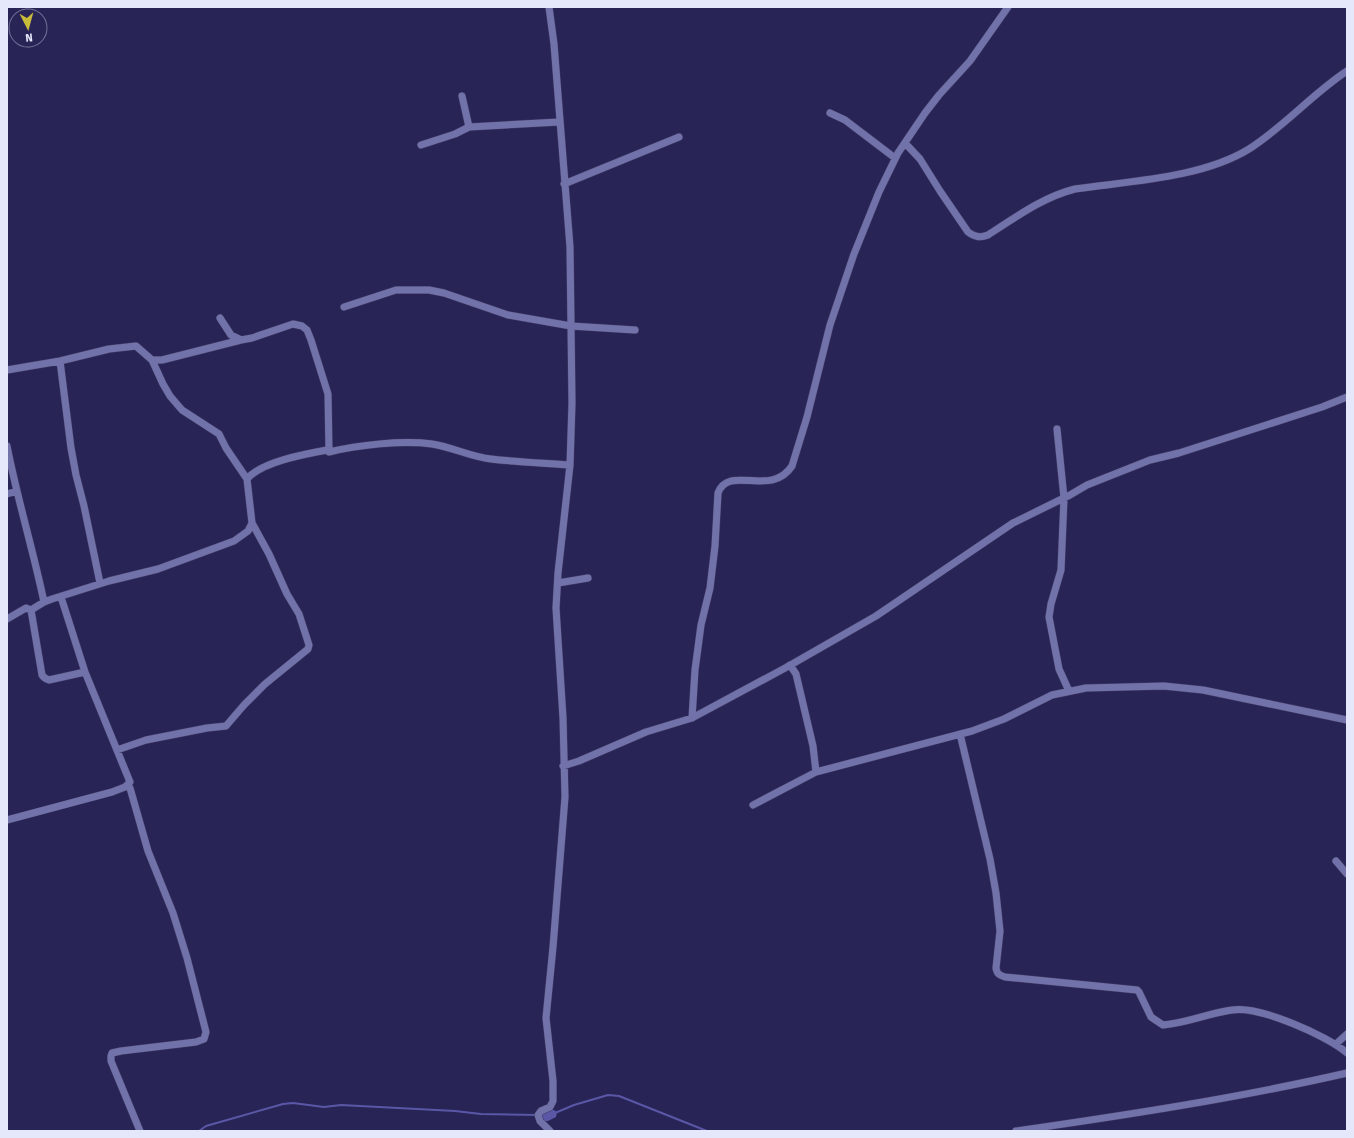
<svg xmlns="http://www.w3.org/2000/svg" width="1354" height="1138" viewBox="0 0 1354 1138" font-family="'Fira Sans',sans-serif">
  <style>
    .water { fill: #5a57a7 }
    .lines { fill: none; stroke-linecap: round; stroke-linejoin: round }
    .stream { stroke: #5a57a7; stroke-width: 2 }
    .street-casing { stroke: #403b64; stroke-width: 8 }
    .street { stroke: #7272ab; stroke-width: 7 }
  </style>
  <rect width="100%" height="100%" fill="#282456"/>
  <path class="water" d="M546,1110H554L557,1112L556,1117L548,1121H542L540,1115Z"/>
  <g class="lines">
    <path class="stream" d="M555,1113L574,1105L608,1095L619,1096L707,1131
      M199,1131L206,1126L283,1104L293,1103L324,1107L341,1105L455,1111L481,1114L537,1115"/>
    <defs>
      <path id="street" d="M549,7L554,44L570,247L572,403L570,465L558,573L556,608L563,718L565,797L553,947L546,1018L553,1081V1101L550,1107L541,1111L538,1115L540,1121L550,1131
        M462,96L469,127
        M830,113L845,120L895,158
        M905,143L920,159L940,191L968,232C975,237 980,238 988,235C1016,217 1043,197 1075,189C1130,181 1202,178 1249,149C1285,126 1312,94 1347,71
        M421,145L455,134L469,127L559,122
        M564,184L679,137
        M344,307L396,290H429L444,293L508,315L571,326L635,330
        M220,318L231,335L241,340L252,338L293,324L302,326L307,330L311,340L328,394L329,452
        M152,360H162L241,340
        M60,361L71,448L76,475L84,506L100,583
        M7,370L60,361L109,349L136,346L152,360L163,384L170,396L182,410L219,434L226,448L247,479
        M1057,429L1064,498L1061,570L1051,604L1049,617L1059,669L1069,691
        M7,446C17,498 33,549 44,602
        M7,494L17,491
        M558,583L588,578
        M31,610L42,675C44,678 46,679 49,680L85,672
        M7,619L26,608L31,610L44,602L52,599L109,581L158,569L234,541L248,531L252,523L247,479C261,462 305,454 327,450L329,452C358,445 402,440 432,444C452,447 471,457 491,459C517,462 544,463 570,465
        M787,667L790,665L796,674L813,746L816,772L972,731L1004,719L1052,695L1086,688L1164,686L1203,690L1347,720
        M692,718L695,670L701,625L710,588L715,546L718,493C729,464 771,498 792,466L807,417L830,325L854,254L879,192L898,153L925,113L939,95L970,61L1008,7
        M960,734L990,859L996,893L1000,931L996,968C997,974 999,975 1005,977L1137,990L1139,992L1151,1017L1163,1025C1187,1023 1209,1013 1232,1010C1258,1005 1328,1036 1347,1053
        M117,750L146,740L207,728L226,726L244,705L265,684L308,649L309,645L299,614L287,594L269,554L252,523
        M563,766L579,761L646,732L692,718L787,667L876,616L1013,523L1070,495L1087,485L1150,460L1179,453L1322,407L1347,397
        M127,786L130,788L148,851L173,913L187,958L206,1032L204,1039L196,1042L121,1051L112,1053L111,1056V1061L140,1131
        M753,805L816,772
        M7,820L112,792L125,787L130,782L85,672L61,597
        M1336,861L1347,874
        M1336,1044L1347,1034
        M1016,1131C1127,1115 1238,1098 1347,1073"/>
    </defs>
    <use href="#street" class="street-casing"/>
    <use href="#street" class="street"/>
  </g>
  <rect width="1354" height="1138" fill="none" stroke="#e5e7fa" stroke-width="16"/>
  <g transform="translate(28 28) rotate(174)"><circle r="19" fill="#282456" stroke="#747298"/>
  <path d="M0-3L7 15L0 10L-7 15Z" fill="#c9bb3a"/>
  <text y="-6" font-size="11" font-weight="bold" text-anchor="middle" fill="#e5e7fa">N</text>
  </g>
</svg>
